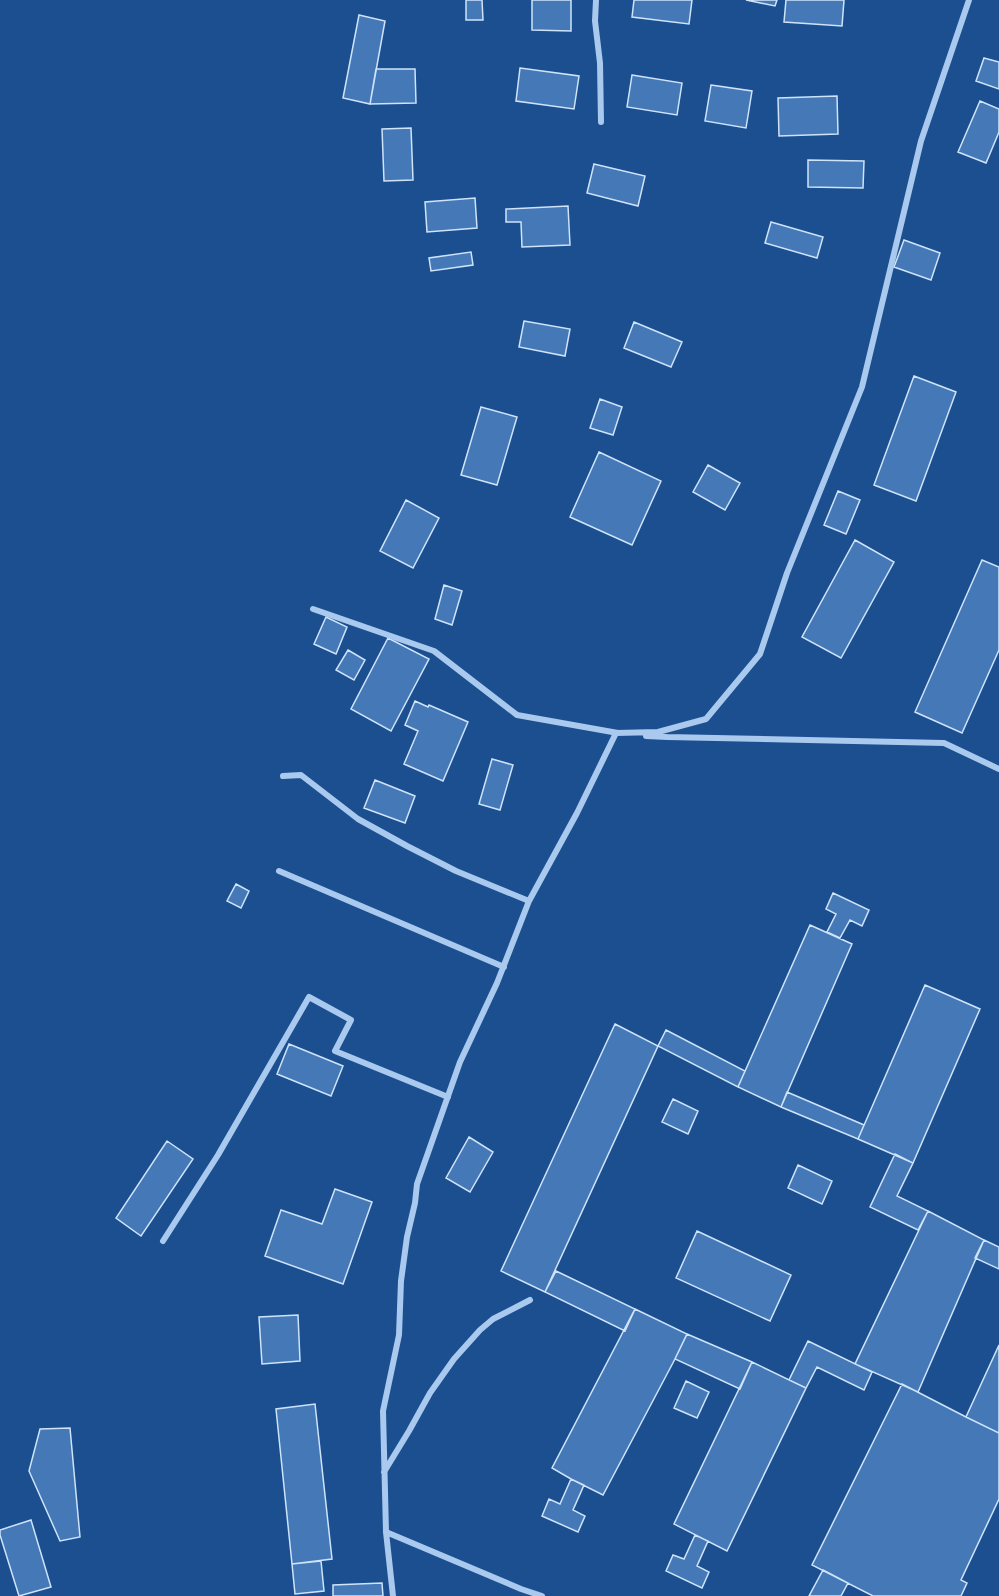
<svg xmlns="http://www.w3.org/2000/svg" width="999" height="1596" viewBox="0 0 999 1596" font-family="'PT Sans',sans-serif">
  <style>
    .building { fill: #4478b7; stroke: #cfe3fa; stroke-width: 1.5 }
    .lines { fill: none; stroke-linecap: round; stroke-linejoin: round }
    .minor { stroke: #a9c9ee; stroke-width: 6 }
  </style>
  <rect width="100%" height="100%" fill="#1b4f8f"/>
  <path class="building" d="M466,0H482L483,20H466Z
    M532,0H571V31L532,30Z
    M634,0H692L689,24L632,17Z
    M746,0H777L775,6Z
    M786,0H844L842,26L784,22Z
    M359,15L385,21L370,104L343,98Z
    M984,58L999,62V89L976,81Z
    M520,68L579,76L574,109L516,101Z
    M376,69H415L416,103L370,104Z
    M632,75L682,83L677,115L627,107Z
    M711,85L752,91L746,128L705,121Z
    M837,96L838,134L779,136L778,98Z
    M980,101L999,109V132L986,163L958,152Z
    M411,128L413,180L384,181L382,129Z
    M808,160L864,161L863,188L808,187Z
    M594,164L645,176L638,206L587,193Z
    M475,198L477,228L427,232L425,202Z
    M568,206L570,245L522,247L521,222H506V209Z
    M771,222L823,237L817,258L765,243Z
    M904,240L940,253L931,280L894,267Z
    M471,252L473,265L431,271L429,258Z
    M524,321L570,329L565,356L519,347Z
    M634,322L682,342L671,367L624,348Z
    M914,376L956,392L916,501L874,485Z
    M600,399L622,407L613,435L590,428Z
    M481,407L517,417L497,485L461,475Z
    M599,452L661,481L632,545L570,517Z
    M708,465L740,483L725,510L693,492Z
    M838,491L860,500L846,534L824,525Z
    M406,500L439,518L413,568L380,551Z
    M855,540L894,562L841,658L802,637Z
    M982,560L999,567V650L962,733L915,712Z
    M444,585L462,591L452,625L435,619Z
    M326,617L347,627L336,654L314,644Z
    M388,638L429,659L391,731L351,709Z
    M348,650L365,660L354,680L336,670Z
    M415,701L428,707L429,705L468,722L443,781L404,764L418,731L405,725Z
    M492,759L513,765L500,810L479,804Z
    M375,780L415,796L405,823L364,808Z
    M236,884L249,891L241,908L227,901Z
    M833,893L869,910L862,926L850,920L840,938L827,932L836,914L826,909Z
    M810,925L852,944L781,1107L738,1087Z
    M925,985L980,1009L913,1163L858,1139Z
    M615,1024L658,1046L545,1292L501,1271Z
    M666,1030L745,1071L738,1087L658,1046Z
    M289,1044L343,1066L331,1096L277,1074Z
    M787,1092L864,1125L858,1139L781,1107Z
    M673,1099L698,1111L688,1134L662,1122Z
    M469,1137L493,1152L470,1192L446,1178Z
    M167,1141L193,1159L141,1236L116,1218Z
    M895,1154L913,1163L897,1196L928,1211L918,1230L870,1207Z
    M798,1165L832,1181L822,1204L788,1188Z
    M335,1189L372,1202L343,1284L265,1256L281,1210L322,1224Z
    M928,1211L984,1240L918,1392L855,1364Z
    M697,1231L791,1275L770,1321L676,1278Z
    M984,1240L999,1247V1269L975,1258Z
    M556,1271L635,1309L625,1331L545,1292Z
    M635,1309L687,1334L675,1359L603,1495L571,1479L552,1468Z
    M298,1315L300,1361L262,1364L259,1317Z
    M687,1334L752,1362L740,1389L675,1359Z
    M808,1341L872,1372L864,1390L817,1367L806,1388L789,1380Z
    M999,1345V1433L966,1417Z
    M752,1362L806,1388L727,1551L674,1524Z
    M686,1381L709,1392L697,1418L674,1408Z
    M902,1384L966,1417L999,1433V1499L961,1580L967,1583L961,1596H873L812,1565Z
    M315,1404L332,1559L292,1564L276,1409Z
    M70,1428L80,1537L60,1541L29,1471L40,1429Z
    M571,1479L584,1485L573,1510L585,1516L578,1532L542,1516L549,1499L560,1504Z
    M31,1520L51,1587L19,1596L0,1535V1530Z
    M695,1535L708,1541L697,1566L709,1572L702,1588L666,1571L673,1555L684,1559Z
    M321,1561L324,1591L295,1594L292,1564Z
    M823,1570L848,1583L841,1596H809Z
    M382,1583L383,1596H333V1585Z"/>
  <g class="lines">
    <path class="minor" d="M596,0L595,21L600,63L601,122
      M313,609L434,651L517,715L618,733
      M646,736L667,737L944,743L999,769
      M283,776L301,775L358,819L407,846L456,871L529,901
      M279,871L504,967
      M163,1241L218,1155L309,997L351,1020L335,1051L448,1097
      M384,1472L409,1431L430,1393L454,1359L480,1330L493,1319L530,1300
      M386,1532L521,1589L542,1596
      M393,1596L386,1532L383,1411L399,1335L401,1281L407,1237L415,1203L417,1184L460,1062L497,983L529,901L577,813L616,733L658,732L706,719L760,654L787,573L862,387L921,141L969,0"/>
  </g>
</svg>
